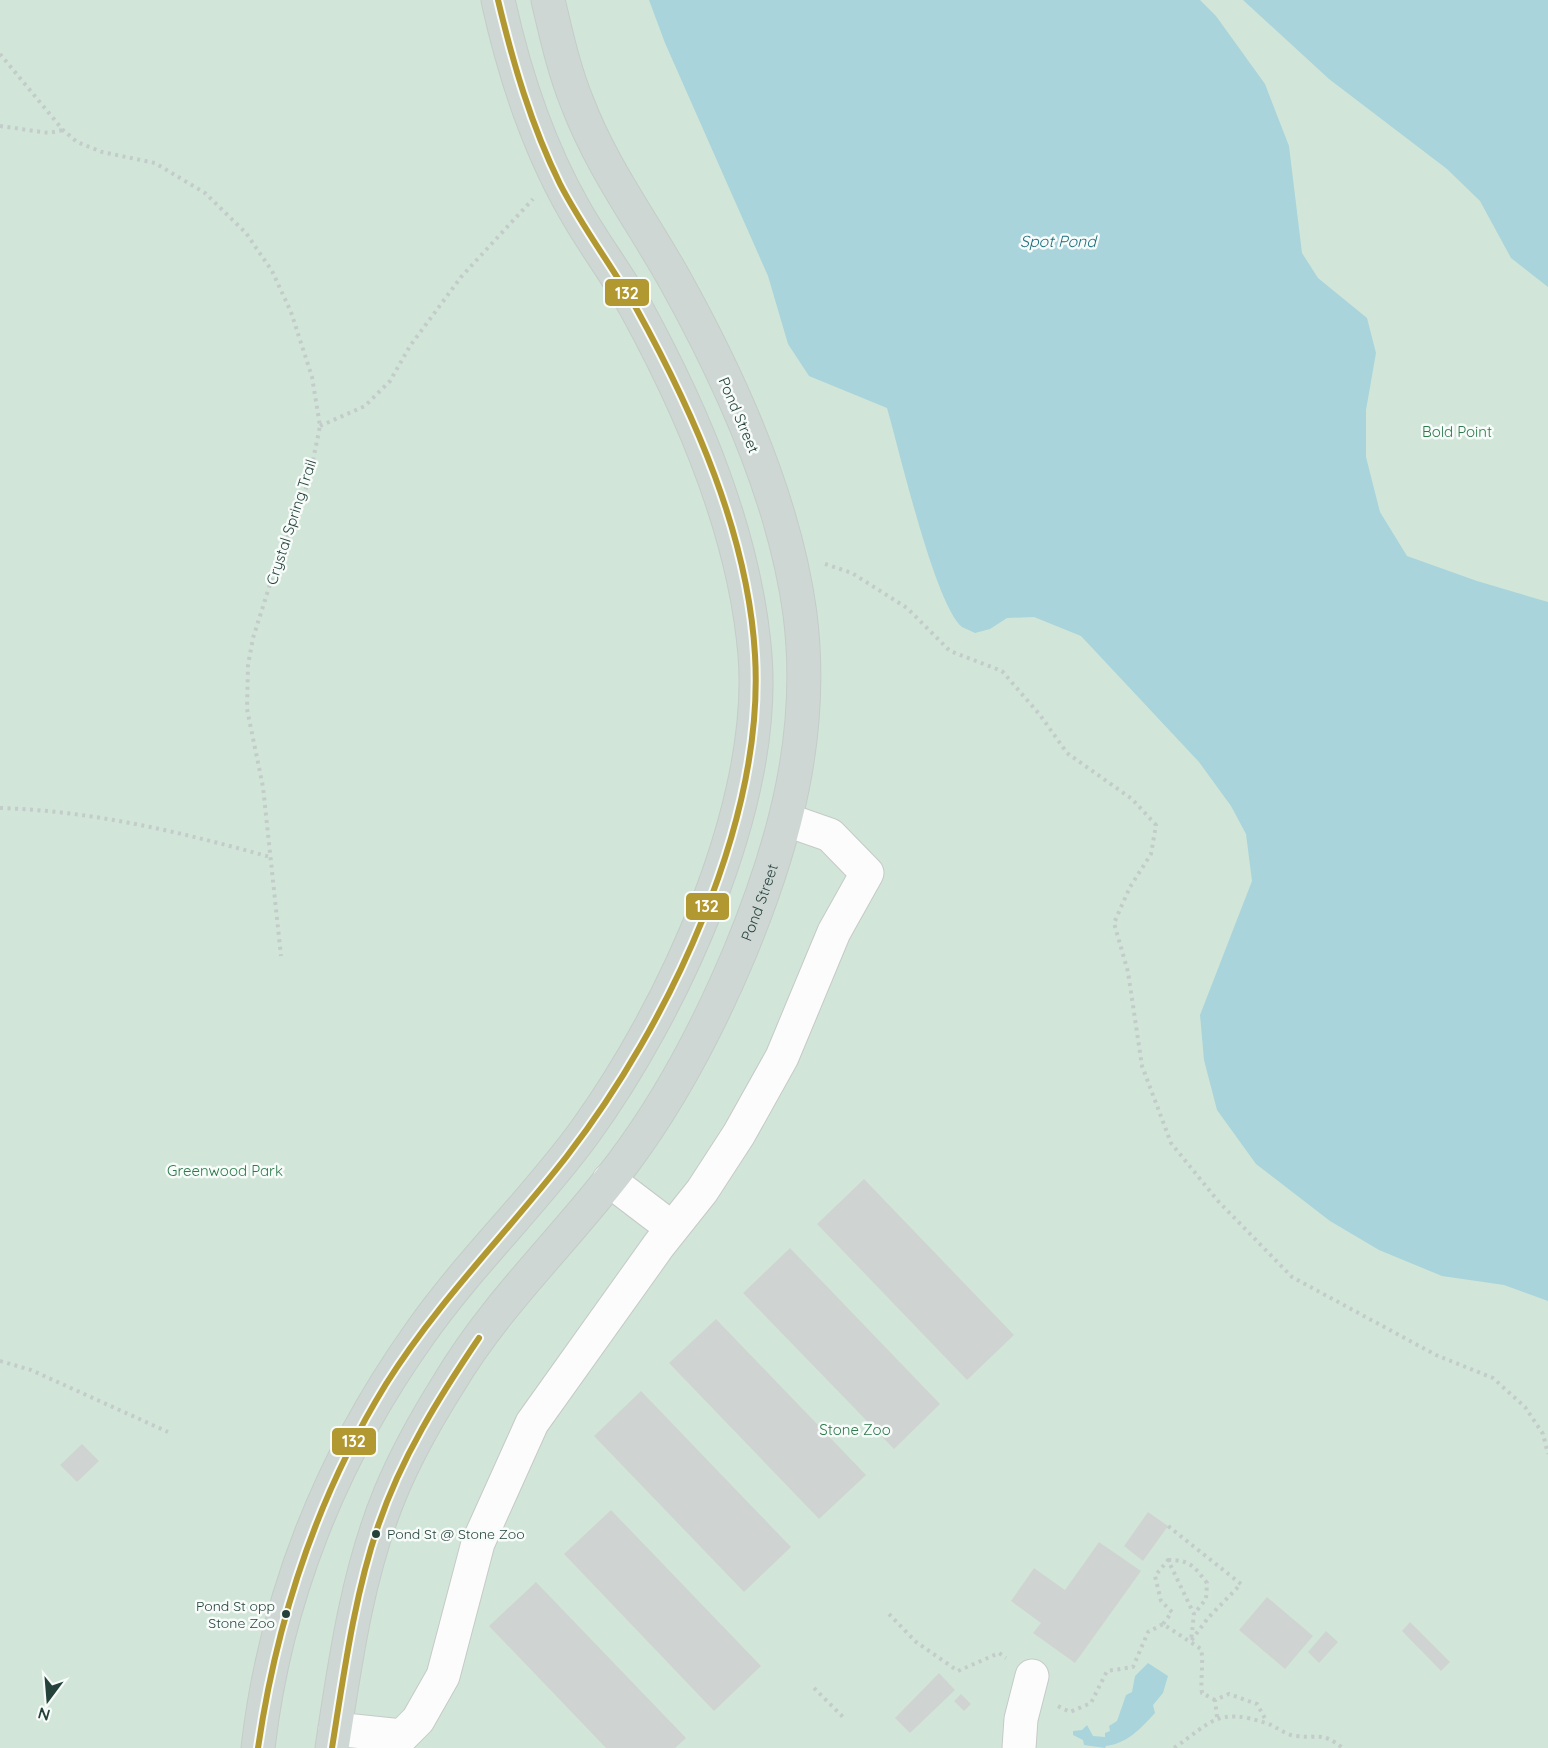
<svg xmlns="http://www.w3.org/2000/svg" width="1548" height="1748" viewBox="0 0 1548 1748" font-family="Quicksand,sans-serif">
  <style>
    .green { fill: #d1e6d8 }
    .water { fill: #a9d4db }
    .building { fill: #cfd4d2 }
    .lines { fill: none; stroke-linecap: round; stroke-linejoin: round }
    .minor-casing { stroke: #c5cac8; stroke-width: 35 }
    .major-casing { stroke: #c3ccc9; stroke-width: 35 }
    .path { stroke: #c3ccca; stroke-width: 4; stroke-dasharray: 3 4.5; stroke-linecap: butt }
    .minor { stroke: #fcfcfc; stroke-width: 33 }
    .major { stroke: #cfd7d5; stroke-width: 33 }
    .bus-1-casing { stroke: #f7fbf9; stroke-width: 10 }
    .bus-1 { stroke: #b29831; stroke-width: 6 }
    .bus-dot { fill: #24423a; stroke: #f7fbf9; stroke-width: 2 }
    .labels { text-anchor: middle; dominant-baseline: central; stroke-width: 5; stroke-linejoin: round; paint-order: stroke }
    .bus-label { font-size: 14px; fill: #24423a; stroke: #f7fbf9; text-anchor: start }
    .street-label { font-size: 15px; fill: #24423a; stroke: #f7fbf9 }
    .park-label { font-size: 15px; fill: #2d7a4b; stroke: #f7fbf9 }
    .water-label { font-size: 16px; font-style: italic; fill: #1c6f80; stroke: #f7fbf9 }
    .line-badge { stroke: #f7fbf9; stroke-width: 2 }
    .badge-label { font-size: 16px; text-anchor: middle; font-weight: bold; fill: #fff }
  </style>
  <rect width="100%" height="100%" fill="#e8edeb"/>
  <path class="green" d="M0,0H1548V1748H0Z"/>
  <path class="water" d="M649,0H1200L1216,16L1265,84L1275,110L1289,146L1302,253L1318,278L1367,318L1376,353L1366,410V457L1380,512L1407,556L1477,581L1548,602V1301L1504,1285L1442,1276L1379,1250L1330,1221L1256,1164L1217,1110L1204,1060L1200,1015L1252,881L1246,834L1231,806L1199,762L1081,636L1034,617L1007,618L990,629L975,633C971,631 966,629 962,627C935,605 899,449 887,408L809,376L788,344L768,276L665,43Z
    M1243,0H1548V287L1511,258L1480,201L1447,169L1329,79Z
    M1148,1663L1168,1676L1163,1693L1153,1705L1155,1713C1140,1729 1128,1743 1106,1746L1105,1748L1084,1745L1083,1740L1073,1735V1731L1082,1730L1087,1725L1093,1736L1105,1737V1733L1110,1731L1109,1726L1117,1721L1126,1695L1132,1692L1135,1676Z"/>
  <path class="building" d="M864,1179L1014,1335L967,1380L817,1224Z
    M790,1248L940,1404L894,1449L743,1293Z
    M716,1319L866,1475L819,1519L669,1363Z
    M641,1391L791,1547L744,1592L594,1436Z
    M82,1444L99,1461L77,1482L60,1465Z
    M611,1510L761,1666L714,1711L564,1554Z
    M1148,1512L1168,1526L1143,1561L1124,1546Z
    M1099,1542L1141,1571L1075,1663L1033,1633L1041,1623L1011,1601L1034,1568L1065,1590Z
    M536,1582L686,1738L675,1748H606L489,1626Z
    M1267,1597L1313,1636L1285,1669L1239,1630Z
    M1410,1622L1450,1662L1441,1671L1402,1631Z
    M1326,1631L1338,1642L1319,1663L1308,1652Z
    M939,1673L955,1690L910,1733L895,1718Z
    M961,1694L971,1704L964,1711L954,1701Z"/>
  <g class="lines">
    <defs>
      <path id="minor" d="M609,1180L672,1228
        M335,1729L402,1736L418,1720L443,1676L478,1543L532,1423L659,1245L702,1191L739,1134L782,1057L834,932L867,873L830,835L787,820
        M1019,1748L1021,1719L1032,1676"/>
      <g id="major">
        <path d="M258,1748C275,1599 331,1459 418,1336C468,1264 533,1203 584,1133C672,1012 767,807 755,655C745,534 694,414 636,308C617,274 593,243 574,209C537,144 514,73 498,0"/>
        <path id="s1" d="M332,1748C345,1663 357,1574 390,1494C406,1455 427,1418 449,1383C497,1302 567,1238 623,1163C671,1099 709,1026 740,952C785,843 815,733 800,614C785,501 730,379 675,280C642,221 601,166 577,102C564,70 556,34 548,0"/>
      </g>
    </defs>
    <use href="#minor" class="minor-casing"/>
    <use href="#major" class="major-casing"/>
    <path class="path" d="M0,54L63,130L77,142L102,152L155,163L205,193L246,233L272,271L291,312L312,377L320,426L309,480L272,578L253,638L248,665L247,709L263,787L281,956
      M0,126L49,133L63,130
      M320,426L365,406L390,381L410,346L461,277L533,199
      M825,564L852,573L907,608L950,651L1002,671L1040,715L1067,753L1132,799L1156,825L1151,854L1130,887L1114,923L1128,972L1142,1066L1171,1143L1218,1201L1292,1277L1436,1355L1493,1378L1525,1407L1543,1434L1548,1454
      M0,808C93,811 181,832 270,857
      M0,1361L31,1370L168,1432
      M1168,1560C1190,1560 1194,1566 1207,1583L1206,1599L1194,1614
      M889,1614L916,1642L958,1671L999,1653L1006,1658
      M1163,1624L1172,1612L1161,1601L1155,1576L1168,1560L1194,1614L1191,1641L1208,1618L1241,1584L1168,1526
      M814,1688L843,1717
      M1058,1706L1070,1712L1091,1703L1107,1671L1133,1667L1148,1632L1163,1624L1201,1649C1204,1663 1200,1678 1202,1693L1215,1700
      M1217,1717L1215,1700L1229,1694L1257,1704L1267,1722
      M1174,1748C1212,1722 1217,1707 1266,1723C1276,1726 1285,1735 1296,1736C1321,1739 1320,1731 1343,1748"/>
    <use href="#minor" class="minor"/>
    <use href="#major" class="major"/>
    <defs>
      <path id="bus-1" d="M258,1748C277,1618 317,1496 386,1384C438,1301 507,1233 567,1156C668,1026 765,822 755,655C748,534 694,413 636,308C612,266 582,227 560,184C531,125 513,63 498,0
        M332,1748C344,1673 354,1597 378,1526C401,1458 439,1397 479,1338"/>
    </defs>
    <use href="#bus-1" class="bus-1-casing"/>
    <use href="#bus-1" class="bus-1"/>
  </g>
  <g class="bus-dot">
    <circle cx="376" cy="1534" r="5"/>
    <circle cx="286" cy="1614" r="5"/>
  </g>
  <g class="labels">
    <g class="bus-label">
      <text x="387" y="1534">Pond St @ Stone Zoo</text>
      <text x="275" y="1606" text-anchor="end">Pond St opp<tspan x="275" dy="17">Stone Zoo</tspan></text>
    </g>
    <g class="street-label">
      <text transform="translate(739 415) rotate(67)">Pond Street</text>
      <text transform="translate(291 522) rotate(-72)">Crystal Spring Trail</text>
      <text stroke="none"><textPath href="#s1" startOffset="963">Pond Street</textPath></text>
    </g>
    <g class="park-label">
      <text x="1457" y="431">Bold Point</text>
      <text x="225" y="1170">Greenwood Park</text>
      <text x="855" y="1429">Stone Zoo</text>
    </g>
    <g class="water-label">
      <text x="1058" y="241">Spot Pond</text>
    </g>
  </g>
  <g class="line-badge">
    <rect x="604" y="278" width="46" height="29" rx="6" fill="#b29831"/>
    <rect x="685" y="892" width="45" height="29" rx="6" fill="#b29831"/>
    <rect x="331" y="1427" width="46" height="29" rx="6" fill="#b29831"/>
  </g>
  <g class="badge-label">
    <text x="627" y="299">132</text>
    <text x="707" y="912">132</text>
    <text x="354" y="1447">132</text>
  </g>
  <g transform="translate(48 1700) rotate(196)" stroke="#f7fbf9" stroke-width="4.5" paint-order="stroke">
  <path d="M0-4.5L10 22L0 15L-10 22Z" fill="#24423a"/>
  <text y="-9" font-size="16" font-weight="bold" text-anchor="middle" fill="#24423a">N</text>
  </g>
</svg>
